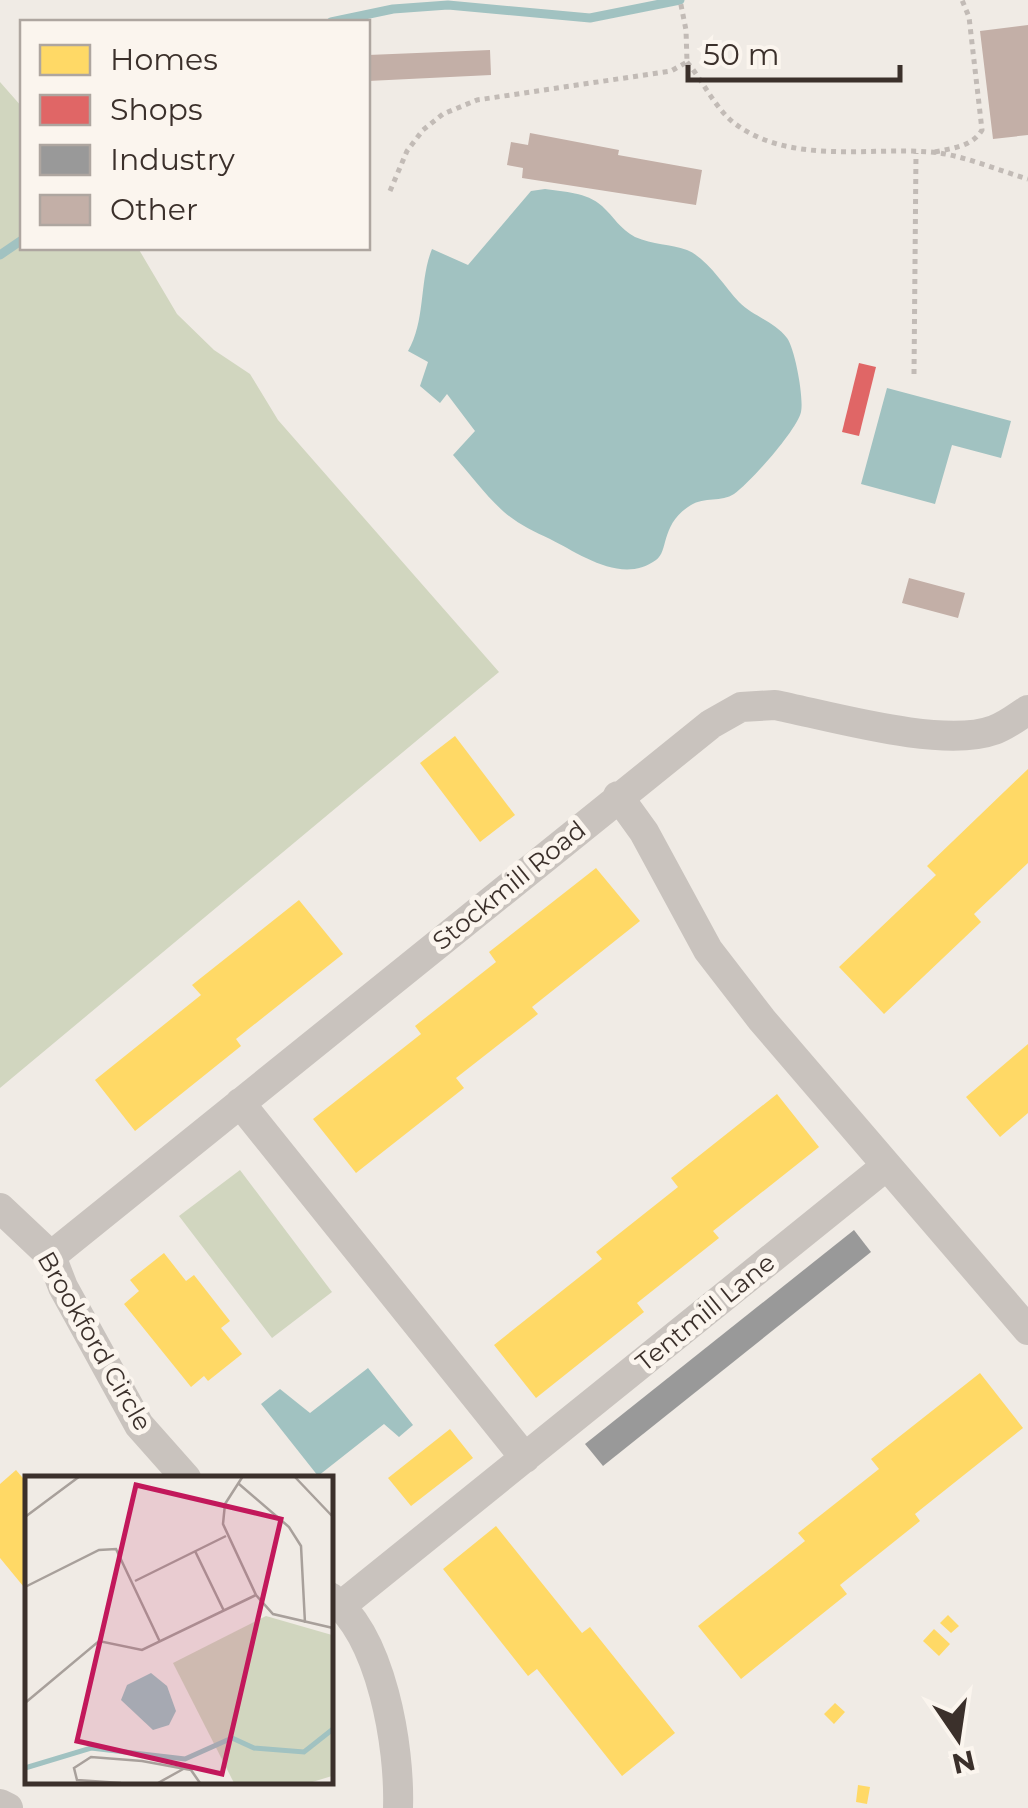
<svg xmlns="http://www.w3.org/2000/svg" width="1028" height="1808" viewBox="0 0 1028 1808" font-family="Montserrat,sans-serif">
  <style>
    .green { fill: #d1d6bf }
    .water { fill: #a1c2c1 }
    .homes { fill: #ffd966 }
    .shops { fill: #e06666 }
    .industry { fill: #999 }
    .lines { fill: none; stroke-linecap: round; stroke-linejoin: round }
    .stream { stroke: #a1c2c1; stroke-width: 9 }
    .building { fill: #c3afa7 }
    .path { stroke: #c2bbb6; stroke-width: 5; stroke-dasharray: 5 5; stroke-linecap: butt }
    .street { stroke: #c9c3be; stroke-width: 30 }
    .labels { text-anchor: middle; dominant-baseline: central; stroke-width: 10; stroke-linejoin: round; paint-order: stroke }
    .street-label { font-size: 25px; fill: #3b302b; stroke: #fbf5ee }
    .inset-river { fill: none; stroke: #a1c2c1; stroke-width: 5 }
    .inset-road { fill: none; stroke: #a8a09b; stroke-width: 2.5 }
    .view { fill: #c2185b; fill-opacity: 0.15; stroke: #c2185b; stroke-width: 5 }
    .inset-edge { fill: none; stroke: #3b302b; stroke-width: 5 }
  </style>
  <rect width="100%" height="100%" fill="#f0ebe5"/>
  <path class="green" d="M0,82L22,107V248H138L177,314L214,350L250,374L278,420L499,672L0,1088Z
    M240,1170L332,1292L272,1338L179,1216Z"/>
  <path class="water" d="M545,189C565,192 586,192 602,206C614,217 620,229 635,237C653,245 670,244 687,250C707,258 724,286 739,302C754,317 774,321 787,338C795,349 804,398 801,412C797,430 750,483 734,494C722,502 704,497 691,505C660,524 669,551 656,560C622,585 580,554 550,539C533,531 518,524 504,512C485,495 470,474 453,455L475,431L447,394L440,403L420,386L428,362L408,351C426,320 419,281 432,249L468,265L531,191Z
    M887,388L1011,421L1001,458L952,445L935,504L861,484Z
    M368,1368L413,1425L399,1437L384,1424L318,1476L261,1404L280,1389L310,1413Z"/>
  <path class="homes" d="M455,736L515,815L480,842L420,763Z
    M1028,769V863L974,914L981,922L884,1014L839,967L936,875L927,866Z
    M596,868L640,921L532,1007L538,1014L456,1078L464,1088L356,1173L313,1119L421,1034L415,1026L496,962L489,952Z
    M299,900L343,954L236,1039L241,1046L135,1131L95,1080L201,995L192,985Z
    M1028,1044V1113L1000,1137L966,1097Z
    M777,1094L819,1147L713,1231L719,1238L637,1303L644,1312L536,1398L494,1345L602,1259L596,1252L678,1187L671,1178Z
    M164,1253L186,1281L194,1275L230,1321L221,1328L242,1354L208,1381L204,1376L191,1387L124,1304L139,1291L130,1280Z
    M980,1373L1023,1428L915,1514L920,1521L840,1585L847,1594L741,1679L698,1626L805,1541L798,1533L879,1469L871,1459Z
    M450,1429L473,1458L411,1506L388,1478Z
    M16,1470L28,1484V1592L0,1558V1484Z
    M496,1526L582,1633L590,1627L675,1733L622,1776L537,1669L528,1676L443,1569Z
    M948,1615L959,1626L951,1633L940,1623Z
    M934,1629L950,1644L939,1656L923,1641Z
    M835,1703L845,1712L834,1724L824,1714Z
    M858,1785L870,1787L867,1804L856,1802Z"/>
  <path class="shops" d="M859,363L876,367L859,436L842,432Z"/>
  <path class="industry" d="M854,1230L871,1252L603,1466L585,1444Z"/>
  <g class="lines">
    <path class="stream" d="M331,22L393,9L448,5L590,18L680,0
      M0,255L22,240"/>
  </g>
  <path class="building" d="M1028,25V135L993,139L980,31Z
    M490,50L491,75L368,81V55Z
    M530,133L619,150L618,155L702,170L696,205L522,178L523,168L507,165L511,142L528,145Z
    M909,578L965,593L958,618L902,603Z"/>
  <g class="lines">
    <path class="path" d="M687,62C703,81 715,108 734,123C790,165 867,147 931,152C963,155 997,170 1028,179
      M935,152C952,148 972,147 982,130L969,17L962,0
      M390,191L407,151L423,130L443,114L477,100L671,71L687,62L686,30L680,0
      M914,374L916,153"/>
    <path class="street" d="M618,796L644,832L708,950L762,1020L1028,1330
      M240,1103L525,1458
      M0,1208L51,1256L63,1287L139,1425L186,1478
      M51,1256L711,724L741,707L775,705C830,716 943,749 994,730C1006,726 1017,717 1028,710
      M330,1597C382,1635 400,1747 398,1808
      M342,1605L885,1167
      M0,1804L8,1808"/>
  </g>
  <g class="labels">
    <g class="street-label">
      <text transform="translate(509 885) rotate(-39)">Stockmill Road</text>
      <text transform="translate(705 1312) rotate(-39)">Tentmill Lane</text>
      <text transform="translate(95 1341) rotate(60)">Brookford Circle</text>
    </g>
  </g>
  <g transform="translate(25 1476)">
    <rect width="308" height="308" fill="#f0ebe5"/>
    <path d="M241,140L307,159V300L284,307H209L148,187Z" fill="#d1d6bf"/>
    <path d="M126,197L142,210L151,235L144,249L128,254L96,224L102,209Z" fill="#a1c2c1"/>
    <path class="inset-river" d="M0,292L66,272L160,283L207,262L229,272L279,276L308,253"/>
    <path class="inset-road" d="M218,0L200,28L198,48L231,119L248,138L308,152M269,0L308,41M214,8L264,51L276,70L280,147M0,41L55,0M170,75L199,135M110,105L201,60M0,111L74,74L91,73L135,166M0,227L74,165L117,174L231,119M96,307L52,304L49,292L66,281L117,285L166,294L175,307M133,307L160,292"/>
    <path class="view" d="M111,9L256,43L197,298L52,265Z"/>
    <rect width="308" height="308" class="inset-edge"/>
  </g>
  <rect x="20" y="20" width="350" height="230" fill="#fbf5ee" stroke="#aea6a0" stroke-width="2.5"/>
  <rect x="40" y="45" width="50" height="30" fill="#ffd966" stroke="#aea6a0" stroke-width="2.5"/>
  <text x="110" y="70" font-size="30" fill="#3b302b">Homes</text>
  <rect x="40" y="95" width="50" height="30" fill="#e06666" stroke="#aea6a0" stroke-width="2.5"/>
  <text x="110" y="120" font-size="30" fill="#3b302b">Shops</text>
  <rect x="40" y="145" width="50" height="30" fill="#999999" stroke="#aea6a0" stroke-width="2.5"/>
  <text x="110" y="170" font-size="30" fill="#3b302b">Industry</text>
  <rect x="40" y="195" width="50" height="30" fill="#c3afa7" stroke="#aea6a0" stroke-width="2.5"/>
  <text x="110" y="220" font-size="30" fill="#3b302b">Other</text>
  <g transform="translate(958 1738) rotate(167)" stroke="#fbf5ee" stroke-width="8" paint-order="stroke">
  <path d="M0-8L18 38L0 25L-18 38Z" fill="#3b302b"/>
  <text y="-15" font-size="28" font-weight="bold" text-anchor="middle" fill="#3b302b">N</text>
  </g>
  <path d="M688 65v15h212v-15" fill="none" stroke="#3b302b" stroke-width="5"/>
  <text x="703" y="65" font-size="30" fill="#3b302b" stroke="#fbf5ee" stroke-width="8" paint-order="stroke">50 m</text>
</svg>
